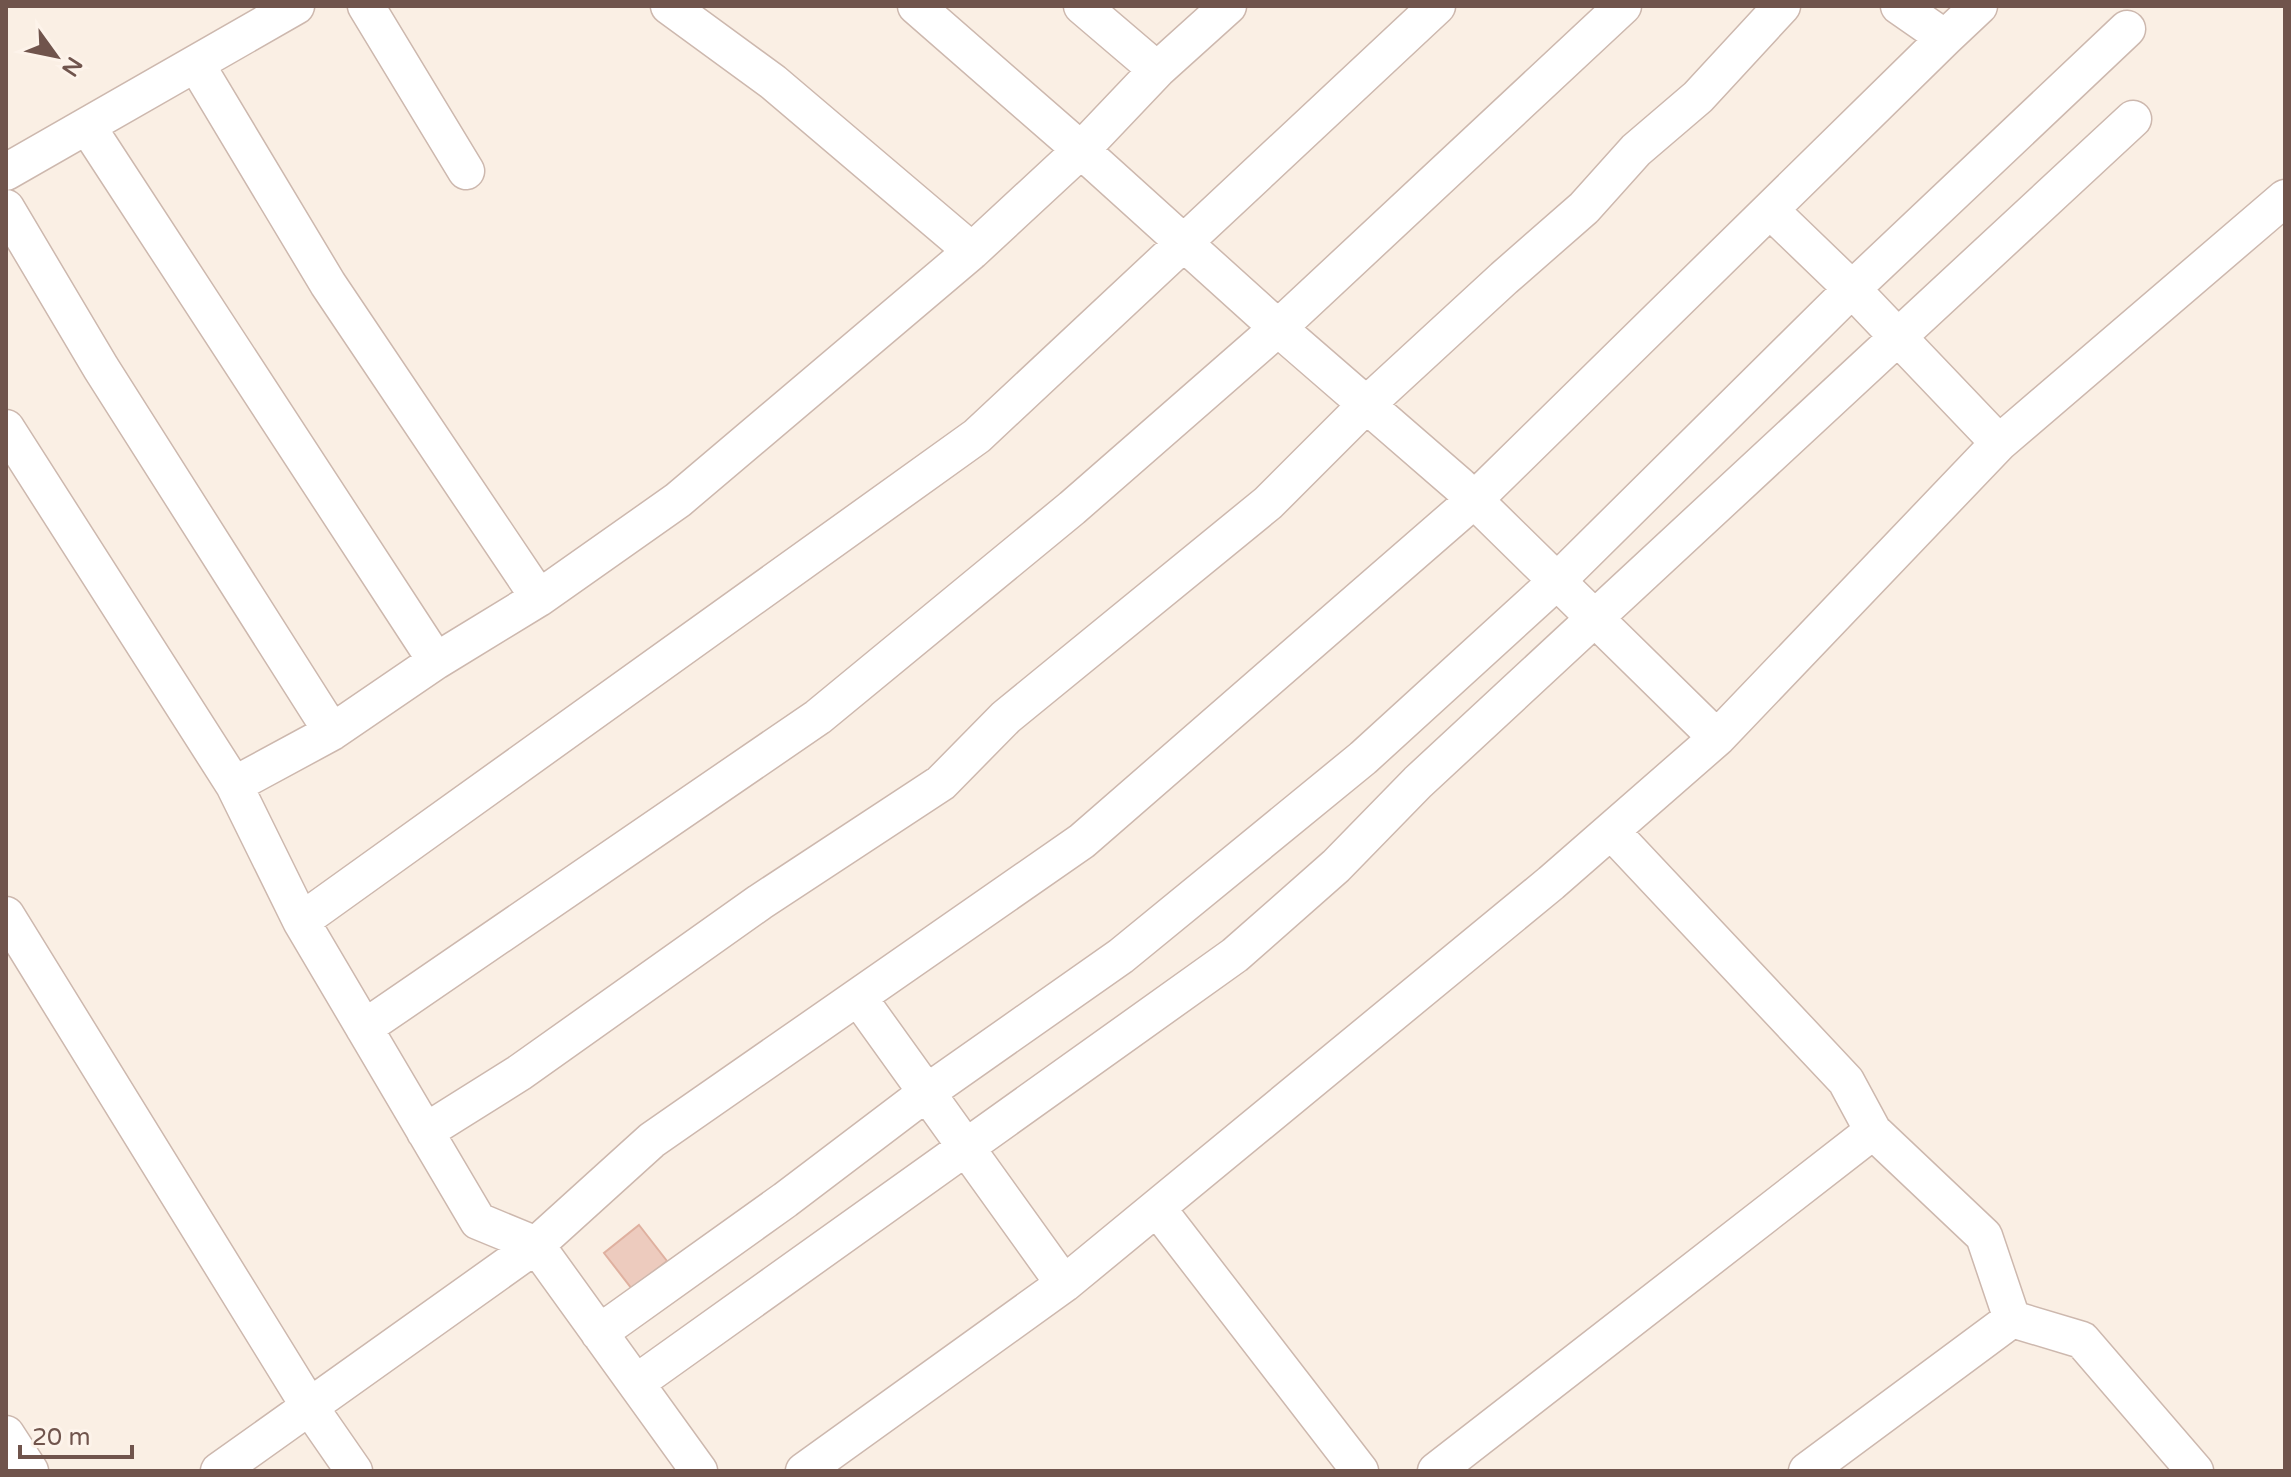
<svg xmlns="http://www.w3.org/2000/svg" width="2291" height="1477" viewBox="0 0 2291 1477" font-family="'Varela Round',sans-serif">
  <style>
    .building { fill: #edcbbe; stroke: #dfb09f; stroke-width: 2 }
    .lines { fill: none; stroke-linecap: round; stroke-linejoin: round }
    .street-casing { stroke: #cdb8ae; stroke-width: 39 }
    .street { stroke: #fff; stroke-width: 36 }
  </style>
  <rect width="100%" height="100%" fill="#faefe4"/>
  <path class="building" d="M639,1225L667,1261L632,1289L604,1253Z"/>
  <g class="lines">
    <defs>
      <path id="street" d="M366,6L466,171
        M669,6L773,82L972,251
        M916,6L1081,150L1278,328L1459,485L1717,738
        M1082,6L1157,70
        M1945,38L1979,6
        M196,64L328,284L539,598
        M87,126L436,661
        M6,172L296,6
        M6,208L101,368L332,732
        M1770,210L1852,289L1999,443
        M6,428L234,785L301,921L478,1221L536,1245L699,1471
        M234,785L332,732L436,661L539,598L678,500L972,251L1081,150L1157,70L1228,6
        M1611,831L1846,1081L1873,1131L1984,1236L2012,1319L2082,1340L2195,1471
        M6,915L309,1406L354,1471
        M301,921L977,436L1437,6
        M858,997L1064,1284
        M364,1028L818,717L1072,508L1278,328L1623,6
        M425,1132L519,1073L760,902L941,783L1006,717L1268,503L1366,405L1504,278L1584,208L1636,150L1698,97L1782,6
        M1157,1208L1360,1471
        M599,1333L785,1200L926,1093L1121,956L1363,758L1556,582L1852,289L2127,29
        M636,1383L1235,955L1336,866L1418,782L2133,119
        M6,1434L30,1471
        M219,1471L536,1245L652,1140L1082,841L1474,500L1945,38L1899,6
        M804,1471L1064,1284L1551,883L1717,738L1999,443L2285,198
        M1436,1471L1873,1131
        M1807,1471L2012,1319"/>
    </defs>
    <use href="#street" class="street-casing"/>
    <use href="#street" class="street"/>
  </g>
  <rect width="2291" height="1477" fill="none" stroke="#70544c" stroke-width="16"/>
  <g transform="translate(56 56) rotate(123)" stroke="#fdf3ea" stroke-width="6" paint-order="stroke">
  <path d="M0-6L14 30L0 20L-14 30Z" fill="#70544c"/>
  <text y="-12" font-size="22" font-weight="bold" text-anchor="middle" fill="#70544c">N</text>
  </g>
  <path d="M20 1445v12h112v-12" fill="none" stroke="#70544c" stroke-width="4"/>
  <text x="32" y="1445" font-size="24" fill="#70544c" stroke="#fdf3ea" stroke-width="6" paint-order="stroke">20 m</text>
</svg>
